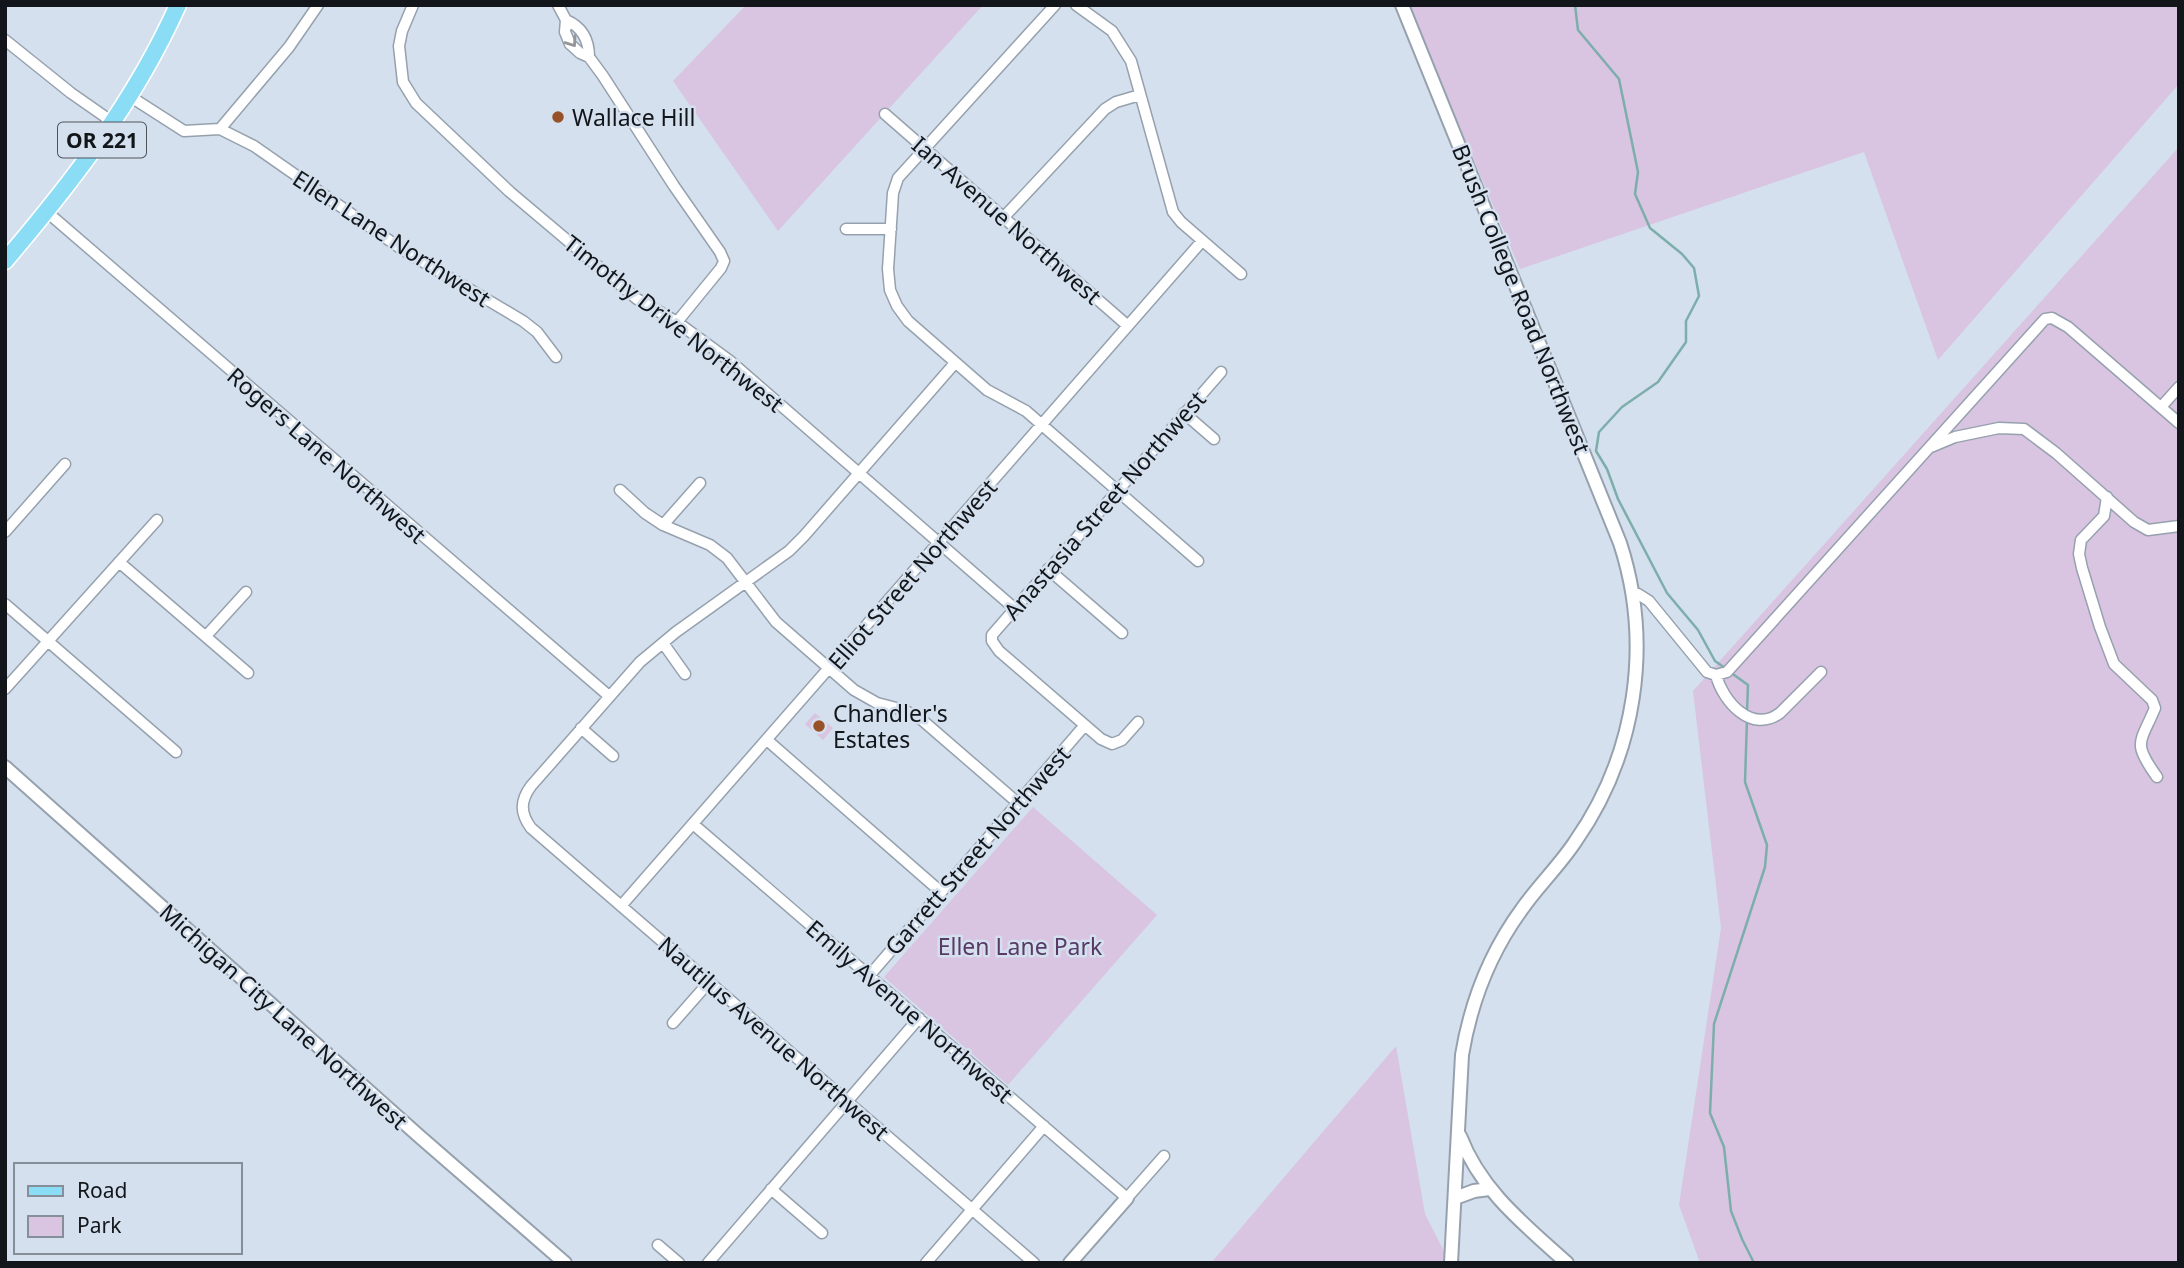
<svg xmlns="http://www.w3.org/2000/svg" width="2184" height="1268" viewBox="0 0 2184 1268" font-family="'Noto Sans',sans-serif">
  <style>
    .green { fill: #d9c4e2 }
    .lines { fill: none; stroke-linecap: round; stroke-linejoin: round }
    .stream { stroke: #7daeac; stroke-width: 2.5 }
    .minor-casing { stroke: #96a1ae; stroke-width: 13 }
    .tertiary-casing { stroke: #96a1ae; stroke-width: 16 }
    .primary-casing { stroke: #fff; stroke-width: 19 }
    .minor { stroke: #fff; stroke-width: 10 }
    .tertiary { stroke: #fff; stroke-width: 12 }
    .primary { stroke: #8bddf5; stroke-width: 16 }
    .oneway { stroke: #949698 }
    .poi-dot { fill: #975129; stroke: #d4e0ee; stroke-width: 2.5 }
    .labels { text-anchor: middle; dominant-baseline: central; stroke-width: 5; stroke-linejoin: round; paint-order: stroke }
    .shield { fill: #d4e0ee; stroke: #4c535a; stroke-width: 2 }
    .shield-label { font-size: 21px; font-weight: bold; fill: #12161a }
    .poi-label { font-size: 23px; fill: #12161a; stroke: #d4e0ee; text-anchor: start }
    .street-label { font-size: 23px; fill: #12161a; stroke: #d4e0ee }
    .park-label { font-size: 23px; fill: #593a67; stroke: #d4e0ee }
  </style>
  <rect width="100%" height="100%" fill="#d4e0ee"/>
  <path class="green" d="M746,5H983L778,231L673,81Z
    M1408,5H2179V84L1938,360L1864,152L1520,269Z
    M2179,147V1263H1700L1679,1205L1721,928L1693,691Z
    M815,713L833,728L823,740L805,724Z
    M1033,807L1157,915L1008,1085L884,977Z
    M1396,1046L1425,1214L1450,1263H1211Z"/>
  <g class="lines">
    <path class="stream" d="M1575,5L1578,30L1619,79L1638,172L1635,194L1650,228L1682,254L1694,268L1699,296L1686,321V342L1658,382L1622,407L1599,432L1596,451L1607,469L1618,499L1667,593L1698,630L1715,661L1725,668
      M1730,672L1748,685L1747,712
      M1747,719L1745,782L1767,845L1765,867L1714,1024L1710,1113L1724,1147L1731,1211L1742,1239L1754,1263"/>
    <defs>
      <path id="minor" d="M413,5L402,31L399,46L403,82L416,103L510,192L612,278L637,299L677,322L730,361L1014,608
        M558,5L566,20L565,32L570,44L580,53L589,57L603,76L674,186L720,252L724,261L721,268L677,322
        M1055,5L898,178L893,193L888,269L890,290L897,306L908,321L987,390L1026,411L1198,561
        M1076,5L1112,31L1131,61L1173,212L1181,222L1241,274
        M566,20C582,27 589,40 589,57
        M5,40L71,93L114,123
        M131,97L184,131L220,129L289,47L318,5
        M885,114L1128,326
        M220,129L254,146L403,250L523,321L537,332L556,357
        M47,212L609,696
        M1004,217L1105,109L1116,102L1140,95
        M846,229H891
        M955,363L804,536L789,551L676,632L640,662L531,786C520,801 520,813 531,828L1034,1263
        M2161,407L2179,387
        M1184,413L1214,439
        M1931,447L1955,437L1999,428L2024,429L2056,453L2134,522L2148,530L2179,526
        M620,490L645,513L663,525L710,545L727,558L776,622L854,690L877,703L904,710L922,720L1018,803
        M2107,497L2104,516L2081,540L2079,554L2082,568L2100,627L2114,664L2152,700L2155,708C2140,744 2132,742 2157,777
        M663,525L700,483
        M5,532L65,464
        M119,562L248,673
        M1048,569L1122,633
        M1633,595L1638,594L1649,601L1707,672L1716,675L1727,672L2045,319L2052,318L2068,327L2179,423
        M5,604L176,752
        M206,636L246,592
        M663,643L685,674
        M1716,675C1723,702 1752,734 1780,713L1821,672
        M5,689L157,520
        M1138,722L1122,740L1112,744L1101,739L999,651L992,641V635L1221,372
        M581,728L613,756
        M767,740L941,892
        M693,824L1127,1198L1164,1156
        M621,906L1202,241
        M869,976L1085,725
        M673,1023L709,982
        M771,1189L822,1233
        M658,1245L679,1263
        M708,1263L919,1018
        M926,1263L1044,1126"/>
      <path id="tertiary" d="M1402,5L1620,543C1653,644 1636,755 1575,842C1559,866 1538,886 1522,909C1489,954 1471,1001 1462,1055L1451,1263
        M5,767L419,1136L565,1263
        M1460,1136C1481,1191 1525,1225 1567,1263
        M1455,1198L1474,1191L1489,1189
        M1070,1263L1127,1198"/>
      <path id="primary" d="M5,261C73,181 135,101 178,5"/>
    </defs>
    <use href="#minor" class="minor-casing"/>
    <use href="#tertiary" class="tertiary-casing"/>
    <use href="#primary" class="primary-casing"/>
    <use href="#minor" class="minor"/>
    <use href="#tertiary" class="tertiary"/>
    <use href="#primary" class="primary"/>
  </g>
  <defs><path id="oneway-chevron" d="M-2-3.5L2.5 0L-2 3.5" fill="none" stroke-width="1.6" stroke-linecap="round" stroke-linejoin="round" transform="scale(1.75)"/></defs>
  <use class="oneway" href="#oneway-chevron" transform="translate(572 42) rotate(55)"/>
  <g class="poi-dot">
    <circle cx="558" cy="117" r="7"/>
    <circle cx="819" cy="726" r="7"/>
  </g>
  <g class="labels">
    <rect class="shield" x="58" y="122.5" width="88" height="35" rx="5"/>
    <g class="shield-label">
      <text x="102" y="140">OR 221</text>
    </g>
    <g class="poi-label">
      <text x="572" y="117">Wallace Hill</text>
      <text x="833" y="713">Chandler's<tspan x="833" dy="26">Estates</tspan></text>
    </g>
    <g class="street-label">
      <text transform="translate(1007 220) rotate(41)">Ian Avenue Northwest</text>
      <text transform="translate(392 238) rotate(33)">Ellen Lane Northwest</text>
      <text transform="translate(1522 299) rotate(68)">Brush College Road Northwest</text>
      <text transform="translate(674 323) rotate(38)">Timothy Drive Northwest</text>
      <text transform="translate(327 455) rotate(41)">Rogers Lane Northwest</text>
      <text transform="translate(1104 505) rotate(-49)">Anastasia Street Northwest</text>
      <text transform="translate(912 574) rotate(-49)">Elliot Street Northwest</text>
      <text transform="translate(977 850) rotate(-49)">Garrett Street Northwest</text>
      <text transform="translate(910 1011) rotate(41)">Emily Avenue Northwest</text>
      <text transform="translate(284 1016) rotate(42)">Michigan City Lane Northwest</text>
      <text transform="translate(774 1038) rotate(41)">Nautilus Avenue Northwest</text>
    </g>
    <g class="park-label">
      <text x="1020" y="946">Ellen Lane Park</text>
    </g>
  </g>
  <rect width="2184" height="1268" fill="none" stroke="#12161a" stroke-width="14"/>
  <rect x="14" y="1163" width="228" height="91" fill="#d4e0ee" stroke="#868f99" stroke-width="2"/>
  <rect x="28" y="1186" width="35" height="10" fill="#8bddf5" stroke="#868f99" stroke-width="2"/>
  <text x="77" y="1198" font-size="21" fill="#12161a">Road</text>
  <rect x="28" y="1216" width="35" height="21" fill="#d9c4e2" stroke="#868f99" stroke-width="2"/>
  <text x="77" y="1233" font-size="21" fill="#12161a">Park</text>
</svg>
